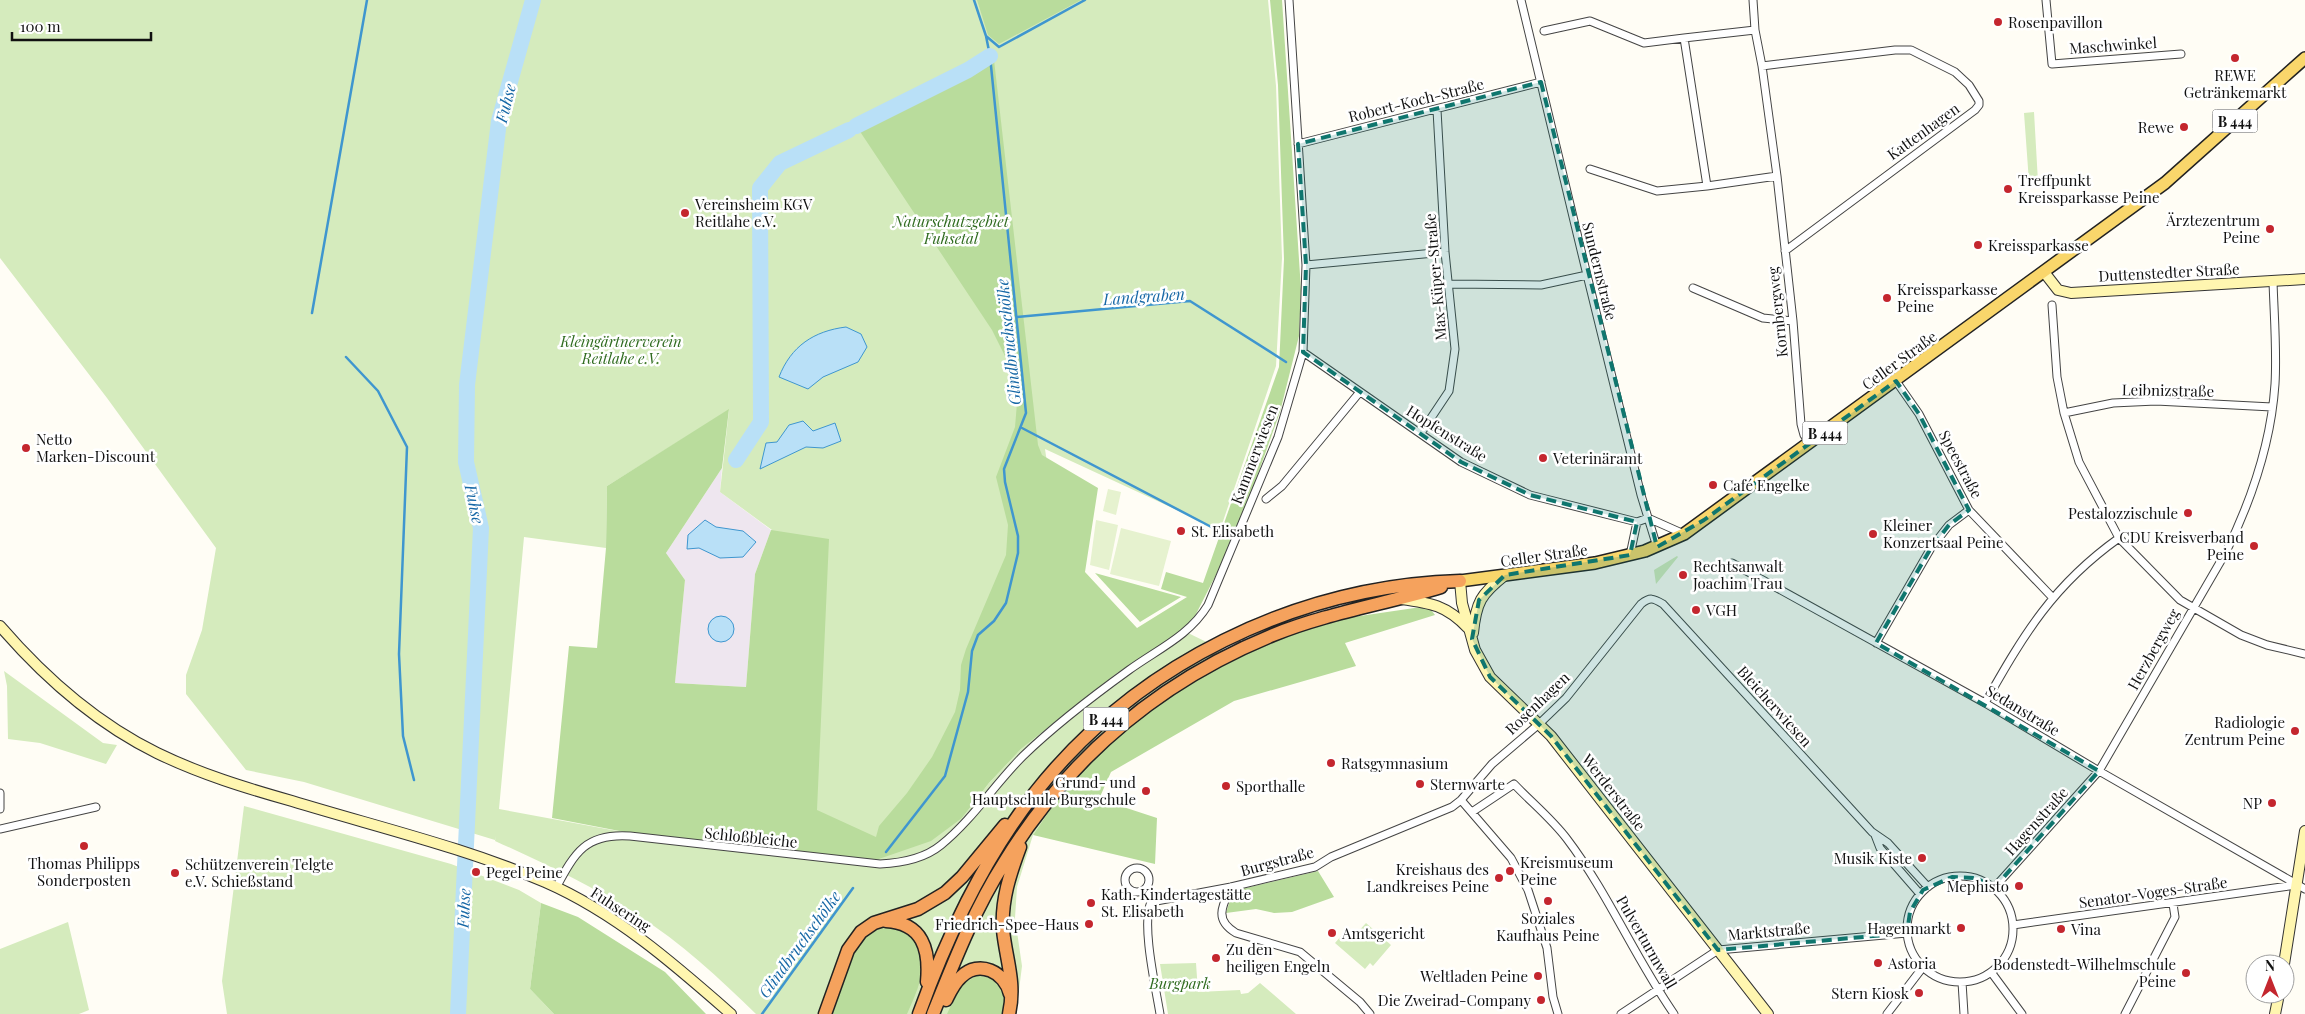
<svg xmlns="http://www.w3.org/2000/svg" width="2305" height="1014" viewBox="0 0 2305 1014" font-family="'Playfair Display',serif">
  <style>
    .industrial { fill: #eee6ef }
    .green { fill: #d5ebbd }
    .forest { fill: #b9dc9c }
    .pitch { fill: #e6f2cf }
    .water { fill: #b9e0f7; stroke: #3f96cf }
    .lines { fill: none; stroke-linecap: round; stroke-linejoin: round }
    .stream { stroke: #3f96cf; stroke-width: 2.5 }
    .river { stroke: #b9e0f7; stroke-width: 16 }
    .street-casing { stroke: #444; stroke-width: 9 }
    .secondary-casing { stroke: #333; stroke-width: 12 }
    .primary-casing { stroke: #222; stroke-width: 14 }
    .highway-casing { stroke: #222; stroke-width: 15 }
    .street { stroke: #fff; stroke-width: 7 }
    .secondary { stroke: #fff6b0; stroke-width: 10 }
    .primary { stroke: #f9d66b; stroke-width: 11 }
    .highway { stroke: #f5a25d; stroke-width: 12 }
    .marked { fill: #0f766e; fill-opacity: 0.2; stroke: #0f766e; stroke-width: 4; stroke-dasharray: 10 6; stroke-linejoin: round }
    .poi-dot { fill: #c4262e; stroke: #fff; stroke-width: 2 }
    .labels { text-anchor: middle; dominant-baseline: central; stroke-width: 5; stroke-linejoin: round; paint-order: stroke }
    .shield { fill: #fff; stroke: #585858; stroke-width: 1 }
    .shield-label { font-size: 14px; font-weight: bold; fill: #111 }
    .poi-label { font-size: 15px; fill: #111; stroke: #fff; text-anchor: start }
    .street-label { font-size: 15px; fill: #111; stroke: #fff }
    .park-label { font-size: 15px; font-style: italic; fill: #2f6b1f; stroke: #fff }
    .water-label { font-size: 16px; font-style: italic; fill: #1768a6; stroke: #fff }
  </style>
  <rect width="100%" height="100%" fill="#fffdf5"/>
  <path class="industrial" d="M722,468L720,492L771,530L755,574L746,687L675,683L685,580L666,553Z"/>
  <path class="green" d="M0,0H1268L1276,86L1282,258L1276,366L1220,530L1045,449L1053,504L1082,580L885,843L735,836L772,530L720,492L729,410L607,486L606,548L524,537L499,809L666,840L873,861L962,818L989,783L1021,749L1117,673L1184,631L1233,655L1062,792L1033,835L1017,887L1015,918L1022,966L1016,1014H756C719,978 681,942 637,915C592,886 544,863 495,841L496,836L495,840L304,782L246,770L186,694V675L202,630L216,548L107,398L0,258Z
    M2034,112L2038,182H2029L2024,113Z
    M1677,556L1678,557L1656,584L1654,570Z
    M4,671L103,743L117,745L106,764L40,743L8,739L7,686Z
    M244,806L451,864L519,890L541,903L530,989L554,1014H227L222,981Z
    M68,922L89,1010L79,1014H0V949Z
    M1366,923L1391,945L1373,966L1370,963L1365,969L1335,943L1348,928L1356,934Z
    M1196,963L1198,992L1240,990L1241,994L1248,993L1260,983L1296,1014H1168L1160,964Z"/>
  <path class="forest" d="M977,0H1081L999,44L988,35Z
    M1270,0H1282L1301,290L1299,336L1280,412L1254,485L1220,567L1195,616L1184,631L1117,673L1021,749L989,783L962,818L931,841L873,861L666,840L552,818L569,646L597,648L606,548L607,486L729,409L722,468L666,553L685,580L675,683L746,687L755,574L771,530L829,539L817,810L876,837L879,826L907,793L932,757L955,712L960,690L961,665L966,649L1006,555L1008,525L996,477L1015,427L1017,403L1013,372L992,330L859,130L994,60L1038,445L1042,455L1098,488L1085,572L1137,628L1187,597L1161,589L1166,572L1203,583L1279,367L1284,259L1278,85Z
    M1095,573L1181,597L1140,622Z
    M1428,606L1435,615L1345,643L1356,666L1234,701L1111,772L1099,799L1157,818L1155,864L1033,835L1062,792L1099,750L1155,706L1233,655L1319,622Z
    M1318,871L1334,897L1292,912L1274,913L1256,909L1226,913L1233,891Z
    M541,903L578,917L665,972L706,1014H554L530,989Z
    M885,926C891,927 899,928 904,930C938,949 918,989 907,1014H832L852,957L867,935Z
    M976,976C1004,977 1008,990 1004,1014H947L960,986Z"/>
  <path class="pitch" d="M1108,489L1121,492L1116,515L1103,511Z
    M1096,520L1118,525L1109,570L1090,565Z
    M1121,528L1171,541L1159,586L1110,574Z"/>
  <path class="water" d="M846,327L861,334L867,347L858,362L823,377L808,389L779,377C791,346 814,331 846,327Z
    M803,421L813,431L835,423L841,441L823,448L806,447L760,469L766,443L777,442L789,425Z
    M705,520L716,527L743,531L756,542L743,557L720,558L699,548L687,549L688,535Z
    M708 629a13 13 0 1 1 26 0a13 13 0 1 1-26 0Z"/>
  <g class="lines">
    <path class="stream" d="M986,36L999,47L1085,0
      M312,313L367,0
      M1017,317L1190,301L1286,362
      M346,357L378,391L407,447L399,654L403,736L414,780
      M1022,428L1219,531
      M886,852L945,776L968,692L972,651L978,635L994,621L1006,603L1018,553V536L1005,482L1004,469L1026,413L990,56L986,36L974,0
      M762,1014L853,888"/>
    <path class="river" d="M856,126L968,70L990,56
      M736,460L761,422L760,188L780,163L849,130
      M458,1014L481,528L466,462L467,385L499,121L533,0"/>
    <defs>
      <path id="street" d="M1521,0L1587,275L1641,495L1657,547
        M1753,0L1755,30L1762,66L1777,176L1793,321L1801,424L1804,435L1810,443
        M2046,0L2052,64L2181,54
        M1755,30L1684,38L1707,186L1777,176
        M1544,31L1590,21L1644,43L1684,38
        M1762,66L1895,50H1911L1955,72L1969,85L1979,101V105L1975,110L1785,251
        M1298,144L1541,82
        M1590,169L1657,191L1707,186
        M1306,265L1445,252
        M1450,284L1541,285L1587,275
        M1693,288L1763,318L1793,321
        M2052,305L2057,377L2064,413L2079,462L2119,538L2180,600L2241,635L2267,645L2305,654
        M1303,352L1461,462L1530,495L1637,522L1648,518
        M1896,381L1919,414L1969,510L2052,597
        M2064,413L2113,403L2156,401L2272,407
        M1421,433L1449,391L1455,349L1445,252L1437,110
        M1266,499L1282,486L1359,393
        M1648,518L1684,534
        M1630,555L1637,522
        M1732,563L1985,703L2099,771L2305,889
        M1876,643L1931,548L1949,525L1969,510
        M1985,703C2024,634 2053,585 2119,538
        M0,793V809
        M1461,800L1511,858L1528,890L1547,948L1553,997L1558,1014
        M1472,812L1514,784C1531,802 1552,819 1567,839C1608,893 1635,958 1674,1014
        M0,829L96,807
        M1875,835L1880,848L1920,894
        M1125 880a12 12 0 1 1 24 0a12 12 0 1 1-24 0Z
        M1907 929a53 53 0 1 1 106 0a53 53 0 1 1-106 0Z
        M1231,887C1222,906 1214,920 1236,933L1300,952L1360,1002L1370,1014
        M556,888C575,852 586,833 630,836L880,864C901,863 924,859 941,845C972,820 995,784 1023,756C1056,724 1093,696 1129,670C1158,649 1189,636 1208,605L1278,437L1303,352L1306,265L1289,0
        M1994,888L2099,771L2226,552C2252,499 2271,444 2275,384C2277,350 2274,315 2273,281
        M1151,902L1231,887L1315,867L1331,857L1452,807L1461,800L1492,764L1539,724L1566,698L1641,604C1650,597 1653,598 1663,604L1872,832L1888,843L1928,887
        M1151,902C1141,924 1156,989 1160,1014
        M2013,925L2296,885
        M1991,972L2022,1014
        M1962,982L1964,1014
        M1621,1014L1718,950L1907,933
        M1887,1014L1923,967
        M2125,1014L2175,917L2173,904"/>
      <path id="secondary" d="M2044,272L2058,290L2071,293L2305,279
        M1460,581L1462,603L1475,650L1490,677L1551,736L1768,1014
        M1401,599C1431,603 1446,605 1468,628
        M0,626C44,677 96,723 157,753C200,774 246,788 292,801C377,827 463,847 545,882C616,913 674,964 731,1014
        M1473,633C1476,602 1481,594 1505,575
        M2284,964L2305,831
        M2275,1014L2279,994"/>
      <path id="primary" d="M1460,581L1595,563L1645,551L1684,534L2165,183L2305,58"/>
      <path id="highway" d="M886,921C923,923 930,950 927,982
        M946,1000C950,992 954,983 961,977C979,959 1005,972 1010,994
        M825,1014L848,950L861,932L874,923L918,909L945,893L962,877L1005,825
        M919,1014C947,936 983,860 1034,794C1136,664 1296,586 1460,581
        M933,1014C954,962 974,910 1004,863C1069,757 1158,682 1273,635C1327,613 1385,604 1441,587
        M1009,1014C1016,982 1006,960 1003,930C1001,900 1010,874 1020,847"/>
    </defs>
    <use href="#street" class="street-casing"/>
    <use href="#secondary" class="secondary-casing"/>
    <use href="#primary" class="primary-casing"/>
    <use href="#highway" class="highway-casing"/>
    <use href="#street" class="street"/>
    <use href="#secondary" class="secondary"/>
    <use href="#primary" class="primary"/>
    <use href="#highway" class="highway"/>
  </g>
  <path class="marked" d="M1541,82L1657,547L1704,520L1896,381L1919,414L1969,510L1949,525L1931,548L1876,643L2099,771L1994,888L1976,878L1952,877L1923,890L1910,912L1907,933L1718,950L1551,736L1490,677L1472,639L1479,600L1505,575L1630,555L1637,522L1530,495L1461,462L1303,352L1306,265L1298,144Z"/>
  <g class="poi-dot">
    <circle cx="1998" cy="22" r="5"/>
    <circle cx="2235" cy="58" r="5"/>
    <circle cx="2184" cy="127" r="5"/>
    <circle cx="2008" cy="189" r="5"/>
    <circle cx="685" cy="213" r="5"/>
    <circle cx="2270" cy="229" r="5"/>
    <circle cx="1978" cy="245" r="5"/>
    <circle cx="1887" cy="298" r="5"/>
    <circle cx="26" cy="448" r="5"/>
    <circle cx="1543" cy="458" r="5"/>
    <circle cx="1713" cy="485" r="5"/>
    <circle cx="2188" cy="513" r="5"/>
    <circle cx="1181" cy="531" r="5"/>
    <circle cx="1873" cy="534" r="5"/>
    <circle cx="2254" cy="546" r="5"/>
    <circle cx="1683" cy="575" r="5"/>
    <circle cx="1696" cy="610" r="5"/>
    <circle cx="2295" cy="731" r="5"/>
    <circle cx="1331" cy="763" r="5"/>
    <circle cx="1420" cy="784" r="5"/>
    <circle cx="1226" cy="786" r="5"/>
    <circle cx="1146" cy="791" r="5"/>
    <circle cx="2272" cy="803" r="5"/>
    <circle cx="84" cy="846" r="5"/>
    <circle cx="1922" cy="858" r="5"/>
    <circle cx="1510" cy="871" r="5"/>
    <circle cx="476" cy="872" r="5"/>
    <circle cx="175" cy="873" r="5"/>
    <circle cx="1499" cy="878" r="5"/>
    <circle cx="2019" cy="886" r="5"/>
    <circle cx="1548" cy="901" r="5"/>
    <circle cx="1091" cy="903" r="5"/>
    <circle cx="1089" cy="924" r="5"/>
    <circle cx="1961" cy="928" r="5"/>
    <circle cx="2061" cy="929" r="5"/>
    <circle cx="1332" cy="933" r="5"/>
    <circle cx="1216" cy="958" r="5"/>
    <circle cx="1878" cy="963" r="5"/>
    <circle cx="2186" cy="973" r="5"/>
    <circle cx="1538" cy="976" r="5"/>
    <circle cx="1919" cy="993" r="5"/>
    <circle cx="1541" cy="1000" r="5"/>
  </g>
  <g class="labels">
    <g class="shield">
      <rect x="2212.5" y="109.5" width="45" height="23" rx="4"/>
      <rect x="1802.5" y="421.5" width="45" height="23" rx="4"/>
      <rect x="1083.5" y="707.5" width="45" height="23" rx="4"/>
    </g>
    <g class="shield-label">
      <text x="2235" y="121">B 444</text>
      <text x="1825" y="433">B 444</text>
      <text x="1106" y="719">B 444</text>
    </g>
    <g class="poi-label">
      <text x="2008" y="22">Rosenpavillon</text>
      <text x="2235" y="75" text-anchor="middle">REWE<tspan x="2235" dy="17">Getränkemarkt</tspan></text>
      <text x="2174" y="127" text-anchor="end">Rewe</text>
      <text x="2018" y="180">Treffpunkt<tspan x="2018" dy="17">Kreissparkasse Peine</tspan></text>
      <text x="695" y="204">Vereinsheim KGV<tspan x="695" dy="17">Reitlahe e.V.</tspan></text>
      <text x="2260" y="220" text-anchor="end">Ärztezentrum<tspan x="2260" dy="17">Peine</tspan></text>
      <text x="1988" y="245">Kreissparkasse</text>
      <text x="1897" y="289">Kreissparkasse<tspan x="1897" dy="17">Peine</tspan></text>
      <text x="36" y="439">Netto<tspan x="36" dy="17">Marken-Discount</tspan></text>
      <text x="1553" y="458">Veterinäramt</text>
      <text x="1723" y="485">Café Engelke</text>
      <text x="2178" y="513" text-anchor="end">Pestalozzischule</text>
      <text x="1883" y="525">Kleiner<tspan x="1883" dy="17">Konzertsaal Peine</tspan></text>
      <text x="1191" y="531">St. Elisabeth</text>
      <text x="2244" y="537" text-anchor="end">CDU Kreisverband<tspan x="2244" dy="17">Peine</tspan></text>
      <text x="1693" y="566">Rechtsanwalt<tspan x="1693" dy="17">Joachim Trau</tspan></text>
      <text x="1706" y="610">VGH</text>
      <text x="2285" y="722" text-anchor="end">Radiologie<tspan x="2285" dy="17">Zentrum Peine</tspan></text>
      <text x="1341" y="763">Ratsgymnasium</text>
      <text x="1136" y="782" text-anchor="end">Grund- und<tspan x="1136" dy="17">Hauptschule Burgschule</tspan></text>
      <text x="1430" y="784">Sternwarte</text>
      <text x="1236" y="786">Sporthalle</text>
      <text x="2262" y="803" text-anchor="end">NP</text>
      <text x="1912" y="858" text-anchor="end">Musik Kiste</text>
      <text x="1520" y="862">Kreismuseum<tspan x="1520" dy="17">Peine</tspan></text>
      <text x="84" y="863" text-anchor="middle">Thomas Philipps<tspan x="84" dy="17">Sonderposten</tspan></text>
      <text x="185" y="864">Schützenverein Telgte<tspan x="185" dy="17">e.V. Schießstand</tspan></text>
      <text x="1489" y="869" text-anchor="end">Kreishaus des<tspan x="1489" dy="17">Landkreises Peine</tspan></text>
      <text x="486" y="872">Pegel Peine</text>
      <text x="2009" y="886" text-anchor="end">Mephisto</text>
      <text x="1101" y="894">Kath. Kindertagestätte<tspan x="1101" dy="17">St. Elisabeth</tspan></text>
      <text x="1548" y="918" text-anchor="middle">Soziales<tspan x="1548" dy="17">Kaufhaus Peine</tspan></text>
      <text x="1079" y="924" text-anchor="end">Friedrich-Spee-Haus</text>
      <text x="1951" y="928" text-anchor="end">Hagenmarkt</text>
      <text x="2071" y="929">Vina</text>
      <text x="1342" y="933">Amtsgericht</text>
      <text x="1226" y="949">Zu den<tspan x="1226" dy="17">heiligen Engeln</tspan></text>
      <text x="1888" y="963">Astoria</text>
      <text x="2176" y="964" text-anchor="end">Bodenstedt-Wilhelmschule<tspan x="2176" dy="17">Peine</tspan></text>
      <text x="1528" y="976" text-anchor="end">Weltladen Peine</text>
      <text x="1909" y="993" text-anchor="end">Stern Kiosk</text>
      <text x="1531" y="1000" text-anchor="end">Die Zweirad-Company</text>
    </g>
    <g class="street-label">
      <text transform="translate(2113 45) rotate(-4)">Maschwinkel</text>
      <text transform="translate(1416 100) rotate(-14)">Robert-Koch-Straße</text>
      <text transform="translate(1923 131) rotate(-36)">Kattenhagen</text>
      <text transform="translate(1600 271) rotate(76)">Sundernstraße</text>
      <text transform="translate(2169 272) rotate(-3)">Duttenstedter Straße</text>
      <text transform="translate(1435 277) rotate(-95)">Max-Küper-Straße</text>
      <text transform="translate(1777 312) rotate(-96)">Kornbergweg</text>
      <text transform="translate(1899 360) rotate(-36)">Celler Straße</text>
      <text transform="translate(2168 390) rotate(1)">Leibnizstraße</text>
      <text transform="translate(1447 433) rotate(32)">Hopfenstraße</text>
      <text transform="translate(1254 454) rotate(-69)">Kammerwiesen</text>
      <text transform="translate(1961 464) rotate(62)">Speestraße</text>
      <text transform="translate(1544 555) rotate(-8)">Celler Straße</text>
      <text transform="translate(2153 649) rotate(-61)">Herzbergweg</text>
      <text transform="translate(1537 703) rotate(-44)">Rosenhagen</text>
      <text transform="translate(1775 706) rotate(48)">Bleicherwiesen</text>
      <text transform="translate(2023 710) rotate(31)">Sedanstraße</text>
      <text transform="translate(1614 792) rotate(52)">Werderstraße</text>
      <text transform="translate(2036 821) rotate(-48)">Hagenstraße</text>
      <text transform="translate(751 837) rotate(6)">Schloßbleiche</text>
      <text transform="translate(1277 861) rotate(-15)">Burgstraße</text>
      <text transform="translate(2153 892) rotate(-8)">Senator-Voges-Straße</text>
      <text transform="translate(621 909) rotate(33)">Fuhsering</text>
      <text transform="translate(1769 931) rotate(-5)">Marktstraße</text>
      <text transform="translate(1647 942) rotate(60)">Pulverturmwall</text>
    </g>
    <g class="park-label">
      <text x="951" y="221">Naturschutzgebiet<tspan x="951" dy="17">Fuhsetal</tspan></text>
      <text x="621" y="341">Kleingärtnerverein<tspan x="621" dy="17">Reitlahe e.V.</tspan></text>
      <text x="1180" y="983">Burgpark</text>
    </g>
    <g class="water-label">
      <text transform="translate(505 103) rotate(-76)">Fuhse</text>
      <text transform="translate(1144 296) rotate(-4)">Landgraben</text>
      <text transform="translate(1008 342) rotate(-96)">Glindbruchschölke</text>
      <text transform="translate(475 504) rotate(78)">Fuhse</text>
      <text transform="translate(463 908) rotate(-87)">Fuhse</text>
      <text transform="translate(799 944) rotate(-54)">Glindbruchschölke</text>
    </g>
  </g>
  <g transform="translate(2270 979)"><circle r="24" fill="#ffffff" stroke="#a0a0a0"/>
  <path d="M0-4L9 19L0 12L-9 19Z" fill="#c4262e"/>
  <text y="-8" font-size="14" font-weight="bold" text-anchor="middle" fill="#111111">N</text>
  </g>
  <path d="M12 32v8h139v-8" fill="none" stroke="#111111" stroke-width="2.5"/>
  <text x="20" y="32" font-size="15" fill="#111111" stroke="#ffffff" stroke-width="4" paint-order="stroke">100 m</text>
</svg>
